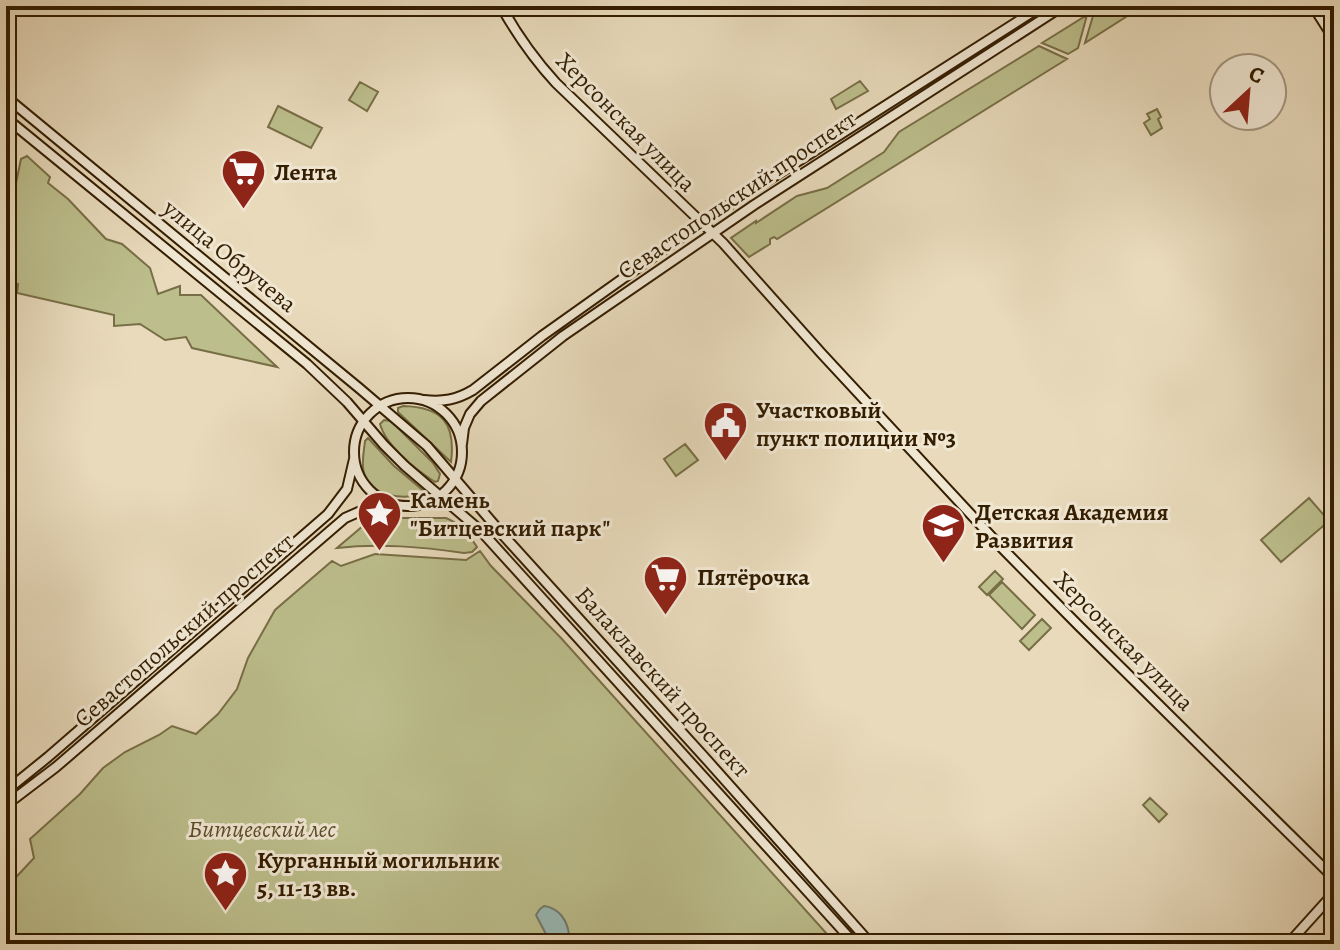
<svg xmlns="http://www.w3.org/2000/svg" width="1340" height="950" viewBox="0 0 1340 950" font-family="Alegreya,serif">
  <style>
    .green { fill: #bcbe8c; stroke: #786e46; stroke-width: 2; fill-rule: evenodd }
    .water { fill: #98bab6; stroke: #707b6d; stroke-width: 2 }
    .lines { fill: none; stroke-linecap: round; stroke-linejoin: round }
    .secondary-casing { stroke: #331d00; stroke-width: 12 }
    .secondary { stroke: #f0e7d3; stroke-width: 8 }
    .labels { text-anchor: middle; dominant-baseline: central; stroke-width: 6; stroke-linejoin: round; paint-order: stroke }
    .street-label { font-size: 24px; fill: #331d00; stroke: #f0e7d3 }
    .poi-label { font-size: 24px; font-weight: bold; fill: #331d00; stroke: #f0e7d3; text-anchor: start }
    .park-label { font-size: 24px; font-style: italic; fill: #5c4d2a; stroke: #f0e7d3 }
  </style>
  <rect width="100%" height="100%" fill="#e8dabb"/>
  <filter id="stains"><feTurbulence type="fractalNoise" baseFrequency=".0025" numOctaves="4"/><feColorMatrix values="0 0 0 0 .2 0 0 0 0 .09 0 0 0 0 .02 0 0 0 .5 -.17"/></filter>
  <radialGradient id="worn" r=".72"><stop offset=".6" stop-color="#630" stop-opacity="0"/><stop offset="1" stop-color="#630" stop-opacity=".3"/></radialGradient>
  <path class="green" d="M1099,6H1143L1085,43L1095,9Z
    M1087,15L1078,48L1068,54L1042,43Z
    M1039,46L1067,59L777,239L774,237L770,239V244L749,257L731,238L756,221V223L797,196L827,188L884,152L899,132Z
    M860,81L868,91L836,109L831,99Z
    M360,82L378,92L367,111L349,100Z
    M278,106L322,128L311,148L268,127Z
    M1157,109L1161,117L1158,119L1162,128L1151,135L1144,123L1150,119L1147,114Z
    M27,156L50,177L48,183L68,199L106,239L122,244L150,268L158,294L180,286V295H201L277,367L192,348L186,337L165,340L140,324L114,326V315L17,293L18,284L6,282V231L21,159Z
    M403,406C442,407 456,423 451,462L398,412V408Z
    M384,420L390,421L395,425L433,463L440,474L438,481L435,482C416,470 386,446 380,424Z
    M368,438L394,466L425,492V494C404,499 373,499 364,473C361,463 364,451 365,441Z
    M685,444L698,460L676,476L664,459Z
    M1309,498L1329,521L1281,562L1261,540Z
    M389,518H446C459,523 470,536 477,547L472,552L464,553C422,547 380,543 337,548L370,520Z
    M480,551L491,566L561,638L836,944H6V888L34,858L30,839L80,794L103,768L125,752L159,735L172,726L196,734L218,714L237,689L248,658L275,610L332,561L341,566L375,554L466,560ZM538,918L569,934L561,940L546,934Z
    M995,571L1003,579L987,595L979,587Z
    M1002,582L1035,615L1022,629L989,595Z
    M1042,619L1051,628L1029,650L1020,641Z
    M1150,798L1167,814L1159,822L1143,805Z"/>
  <path class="water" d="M544,906C559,908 567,920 569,934L557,942L546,934L536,915L540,909Z"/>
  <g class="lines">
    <defs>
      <path id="secondary" d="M501,6C517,35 534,59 556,83L723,243L822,354L1002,548L1079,626L1334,878
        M1313,6L1334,39
        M1329,6L1334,13
        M6,97L359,388L427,446L503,535L707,760L871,944
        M6,118L307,364L347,402L384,445L405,466L481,531L855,944
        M354 452a54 54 0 1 1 108 0a54 54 0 1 1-108 0Z
        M424,400C443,402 456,400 473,390L542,336L701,223L1042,6
        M462,444L464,428L470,414L481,401L563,336L754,205L1063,6
        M6,791L48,757L328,514L347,489L354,459
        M6,805L56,767L345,518L372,506L397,505
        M1288,944L1334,893"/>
    </defs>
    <use href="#secondary" class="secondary-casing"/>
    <use href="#secondary" class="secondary"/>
  </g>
  <defs>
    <symbol id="supermarket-pin" viewBox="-11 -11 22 30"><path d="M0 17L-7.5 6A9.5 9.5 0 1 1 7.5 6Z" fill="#8f2418" stroke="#f0e7d3"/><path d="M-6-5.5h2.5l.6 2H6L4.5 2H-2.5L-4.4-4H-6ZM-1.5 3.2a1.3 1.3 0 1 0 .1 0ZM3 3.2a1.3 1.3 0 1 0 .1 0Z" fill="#fff"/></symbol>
    <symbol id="civic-pin" viewBox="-11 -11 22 30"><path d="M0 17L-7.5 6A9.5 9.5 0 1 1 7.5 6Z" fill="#8f2418" stroke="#f0e7d3"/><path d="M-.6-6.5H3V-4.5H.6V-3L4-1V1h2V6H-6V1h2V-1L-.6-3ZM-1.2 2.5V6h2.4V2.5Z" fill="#fff"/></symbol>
    <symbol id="sight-pin" viewBox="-11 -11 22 30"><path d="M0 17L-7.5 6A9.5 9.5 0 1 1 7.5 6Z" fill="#8f2418" stroke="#f0e7d3"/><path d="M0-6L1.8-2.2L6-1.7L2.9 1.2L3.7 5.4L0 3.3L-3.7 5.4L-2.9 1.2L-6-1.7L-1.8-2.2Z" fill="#fff"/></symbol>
    <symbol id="school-pin" viewBox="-11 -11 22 30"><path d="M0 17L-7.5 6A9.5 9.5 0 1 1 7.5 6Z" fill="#8f2418" stroke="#f0e7d3"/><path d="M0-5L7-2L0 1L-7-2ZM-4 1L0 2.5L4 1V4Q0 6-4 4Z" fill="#fff"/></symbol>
  </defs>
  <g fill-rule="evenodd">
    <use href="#supermarket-pin" x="218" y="146" width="51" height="69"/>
    <use href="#civic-pin" x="700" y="398" width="51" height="69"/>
    <use href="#sight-pin" x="354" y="488" width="51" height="69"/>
    <use href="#school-pin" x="918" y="500" width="51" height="69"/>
    <use href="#supermarket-pin" x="640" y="552" width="51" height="69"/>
    <use href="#sight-pin" x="200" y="848" width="51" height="69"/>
  </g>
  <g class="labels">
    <g class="street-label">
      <text transform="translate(626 122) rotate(45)">Херсонская улица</text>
      <text transform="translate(737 195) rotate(-34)">Севастопольский проспект</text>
      <text transform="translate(230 256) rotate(39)">улица Обручева</text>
      <text transform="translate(184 630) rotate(-41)">Севастопольский проспект</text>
      <text transform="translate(1124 641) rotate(45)">Херсонская улица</text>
      <text transform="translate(663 682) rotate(48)">Балаклавский проспект</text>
    </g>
    <g class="poi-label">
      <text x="274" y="172">Лента</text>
      <text x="756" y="410">Участковый<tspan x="756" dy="28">пункт полиции №3</tspan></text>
      <text x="410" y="500">Камень<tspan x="410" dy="28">"Битцевский парк"</tspan></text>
      <text x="975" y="512">Детская Академия<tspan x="975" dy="28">Развития</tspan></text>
      <text x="697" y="577">Пятёрочка</text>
      <text x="257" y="860">Курганный могильник<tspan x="257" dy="28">5, 11-13 вв.</tspan></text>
    </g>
    <g class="park-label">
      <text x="262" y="829">Битцевский лес</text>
    </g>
  </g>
  <rect width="1340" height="950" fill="none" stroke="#e8dabb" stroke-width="32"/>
  <rect x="8" y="8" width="1324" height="934" fill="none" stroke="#331d00" stroke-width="4"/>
  <rect x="16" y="16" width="1308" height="918" fill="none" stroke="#331d00" stroke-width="2"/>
  <g transform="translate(1248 92) rotate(26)"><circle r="38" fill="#f0e7d3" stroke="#a4967f" stroke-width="2"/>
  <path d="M0-6L14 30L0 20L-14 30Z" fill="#8f2418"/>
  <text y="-12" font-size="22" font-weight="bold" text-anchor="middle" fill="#331d00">С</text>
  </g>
  <rect width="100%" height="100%" filter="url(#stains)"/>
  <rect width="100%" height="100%" fill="url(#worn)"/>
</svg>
